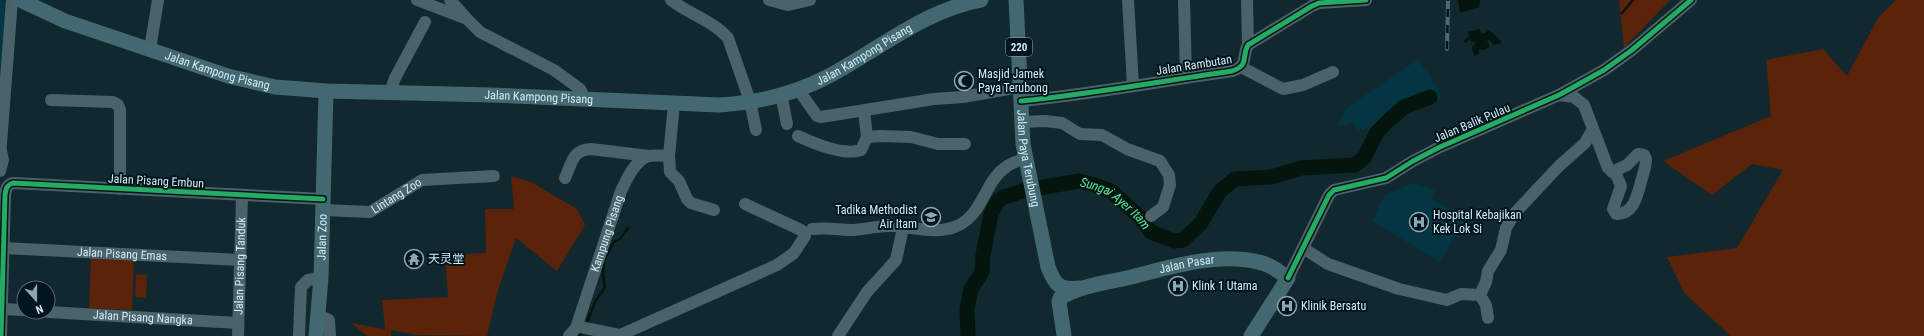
<svg xmlns="http://www.w3.org/2000/svg" width="1924" height="336" viewBox="0 0 1924 336" font-family="'Roboto Condensed','Noto Sans SC',sans-serif">
  <style>
    .built { fill: #033542 }
    .green { fill: #5a230a }
    .water { fill: #03150d }
    .lines { fill: none; stroke-linecap: round; stroke-linejoin: round }
    .stream { stroke: #03150d; stroke-width: 2.5 }
    .river { stroke: #03150d; stroke-width: 15 }
    .minor { stroke: #4a6269; stroke-width: 12 }
    .major { stroke: #446870; stroke-width: 15 }
    .rail-casing { stroke: #53676d; stroke-width: 4 }
    .rail { stroke: #02151c; stroke-width: 2.5; stroke-dasharray: 8; stroke-linecap: butt }
    .cycleway-casing { stroke: #02151c; stroke-width: 8 }
    .cycleway { stroke: #26ab63; stroke-width: 5 }
    .labels { text-anchor: middle; dominant-baseline: central; stroke-width: 4; stroke-linejoin: round; paint-order: stroke }
    .shield { fill: #02151c; stroke: #93acb4; stroke-width: 1 }
    .shield-label { font-size: 11px; font-weight: bold; fill: #d1ecf5 }
    .street-label { font-size: 12px; fill: #d1ecf5; stroke: #02151c }
    .poi-label { font-size: 12px; fill: #d1ecf5; stroke: #02151c; text-anchor: start }
    .water-label { font-size: 13px; font-style: italic; fill: #51e4a4; stroke: #02151c }
  </style>
  <rect width="100%" height="100%" fill="#11282e"/>
  <path class="built" d="M0,0L8,3L0,106Z
    M1418,59L1439,90L1442,98L1431,101L1428,93L1403,103L1371,132L1367,128L1363,131L1361,129L1356,130L1354,122L1337,127L1348,107Z
    M1413,183L1436,191L1432,198L1466,219L1440,262L1372,221L1385,195Z"/>
  <path class="green" d="M1619,0H1670L1624,48Z
    M1896,0H1924V336H1731L1685,294L1667,257L1737,248L1783,170L1752,164L1712,195L1663,161L1771,116L1766,60L1823,49L1847,76L1878,18Z
    M511,176L531,182L577,209L585,225L557,271L516,238L497,293L487,336L417,335L391,330V336H367L351,323L385,329L382,300L448,297L445,255L486,253L485,209H514Z
    M91,258L134,259L132,310L89,308Z
    M136,274L147,275L146,298L135,297Z"/>
  <path class="water" d="M1458,0H1480L1479,7L1460,13Z
    M1479,29L1482,34L1487,32L1486,29L1494,34L1502,43L1493,45L1490,40H1487L1490,47L1484,50L1479,49V54L1474,56L1472,47L1476,43L1469,40L1466,43L1463,41L1470,36L1467,32Z"/>
  <g class="lines">
    <path class="stream" d="M1622,13L1633,0
      M586,325L595,302L605,287L603,275L604,261L613,243L620,239L628,228
      M579,336L584,331"/>
    <path class="river" id="s1" d="M968,336L967,309L971,289L982,272L983,255L991,214L998,201L1004,197L1026,190L1079,181L1092,184L1111,191L1140,217L1151,232L1174,241L1183,240L1201,223L1220,191L1235,179L1271,177L1301,168L1355,165L1364,158L1377,132L1389,120L1404,107L1430,97"/>
    <g class="minor">
      <path d="M417,0L467,19L480,32L554,70L580,89L582,93V100"/>
      <path d="M450,0L466,18"/>
      <path d="M671,0C689,14 713,21 728,38L750,101L756,130"/>
      <path d="M769,0L788,5L810,0"/>
      <path d="M1128,0L1133,85"/>
      <path d="M1184,0L1186,77"/>
      <path d="M1247,0L1248,45"/>
      <path d="M150,49L158,0"/>
      <path d="M1241,67L1283,89L1303,85L1333,72"/>
      <path d="M798,89L817,116L821,117L934,99L963,97L1021,87"/>
      <path d="M390,92L395,78L425,22"/>
      <path d="M781,94L787,124"/>
      <path d="M1559,95L1574,97L1584,105L1608,168L1616,174L1621,186L1613,209L1616,214C1635,215 1638,192 1642,178C1644,172 1646,165 1646,159L1644,155L1638,154L1627,165L1612,172"/>
      <path d="M51,100L113,102L118,105L120,110V189"/>
      <path d="M1021,101C1092,94 1162,81 1232,71C1250,65 1241,57 1248,45L1312,6L1319,3L1366,0"/>
      <path d="M674,104L669,156L670,172L679,181L687,199L691,203L714,210"/>
      <path d="M864,111L867,137"/>
      <path d="M1021,122L1046,121L1062,123L1080,134L1102,135L1127,149L1160,161L1169,175L1170,185L1163,207L1151,216"/>
      <path d="M798,136C813,143 844,156 861,150L867,137L881,136L911,137L938,144H965"/>
      <path d="M0,157L12,0"/>
      <path d="M0,171L3,160L1,151"/>
      <path d="M565,178C572,163 572,150 591,149L649,156"/>
      <path d="M745,204L801,230"/>
      <path id="s2" d="M323,210L370,212L422,180L494,176"/>
      <path d="M812,229C826,227 840,230 854,230C868,229 880,225 893,226C914,227 937,235 957,226C983,215 984,182 1006,167C1012,162 1019,161 1026,158"/>
      <path id="s3" d="M4,248L240,260"/>
      <path d="M1303,248L1328,264L1399,289L1447,300L1461,294L1480,295L1486,305L1488,318"/>
      <path d="M1288,278L1329,195L1334,190L1386,178L1413,161L1440,147L1559,95L1604,70L1632,50L1691,0"/>
      <path d="M1480,295L1486,282L1488,271L1501,250L1506,228L1514,214L1559,166L1585,143L1593,129"/>
      <path d="M2,309L24,310"/>
      <path id="s4" d="M48,312L238,323"/>
      <path d="M319,315L329,320L330,336"/>
      <path d="M576,328L580,327L619,335"/>
      <path d="M299,335L301,287L308,280L321,278"/>
      <path d="M1,336L5,195C6,188 7,185 13,183L323,199"/>
      <path id="s5" d="M238,336L242,196"/>
      <path id="s6" d="M569,336L576,328L621,191C627,179 635,160 649,156C655,155 663,156 669,156"/>
      <path d="M618,336L777,265L794,253L805,236"/>
      <path d="M838,336L867,292L896,260L903,228"/>
    </g>
    <g class="major">
      <path id="s7" d="M20,0L65,21L228,76L275,87L326,91L492,95L719,105C755,103 794,94 827,77C877,51 924,10 981,0"/>
      <path id="s8" d="M1016,0L1023,144L1048,267C1055,285 1059,290 1079,288"/>
      <path id="s9" d="M1064,335L1059,302L1060,298C1080,286 1104,283 1127,278C1168,268 1215,252 1258,262C1270,264 1278,271 1288,278L1251,336"/>
      <path id="s10" d="M316,336L321,278L326,91"/>
    </g>
    <defs>
      <path id="rail" d="M1447,49L1448,0"/>
    </defs>
    <use href="#rail" class="rail-casing"/>
    <use href="#rail" class="rail"/>
    <defs>
      <path id="cycleway" d="M1021,101C1092,94 1162,81 1232,71C1250,65 1241,57 1248,45L1312,6L1319,3L1366,0
        M1288,278L1329,195L1334,190L1386,178L1413,161L1440,147L1559,95L1604,70L1632,50L1691,0
        M1,336L5,195C6,188 7,185 13,183L323,199"/>
    </defs>
    <use href="#cycleway" class="cycleway-casing"/>
    <use href="#cycleway" class="cycleway"/>
  </g>
  <defs>
    <symbol id="mosque-ring" viewBox="-11 -11 22 22"><circle r="9.5" fill="#02151c" stroke="#8ea7af" stroke-width="1.5"/><path d="M3.5-4.9A6 6 0 1 0 3.5 4.9A5 5 0 1 1 3.5-4.9Z" fill="#8ea7af"/></symbol>
    <symbol id="school-ring" viewBox="-11 -11 22 22"><circle r="9.5" fill="#02151c" stroke="#8ea7af" stroke-width="1.5"/><path d="M0-5L7-2L0 1L-7-2ZM-4 1L0 2.5L4 1V4Q0 6-4 4Z" fill="#8ea7af"/></symbol>
    <symbol id="hospital-ring" viewBox="-11 -11 22 22"><circle r="9.5" fill="#02151c" stroke="#8ea7af" stroke-width="1.5"/><path d="M-5-5h3v3.5h4V-5h3V5h-3V1.5h-4V5h-3Z" fill="#8ea7af"/></symbol>
    <symbol id="temple-ring" viewBox="-11 -11 22 22"><circle r="9.5" fill="#02151c" stroke="#8ea7af" stroke-width="1.5"/><path d="M0-6L5-2H3V0L6.5 2.5H4V6H1.5V3h-3V6H-4V2.5H-6.5L-3 0V-2H-5Z" fill="#8ea7af"/></symbol>
  </defs>
  <g fill-rule="evenodd">
    <use href="#mosque-ring" x="953" y="70" width="22" height="22"/>
    <use href="#school-ring" x="920" y="206" width="22" height="22"/>
    <use href="#hospital-ring" x="1408" y="211" width="22" height="22"/>
    <use href="#temple-ring" x="403" y="248" width="22" height="22"/>
    <use href="#hospital-ring" x="1167" y="275" width="22" height="22"/>
    <use href="#hospital-ring" x="1276" y="295" width="22" height="22"/>
  </g>
  <g class="labels">
    <rect class="shield" x="1006" y="38" width="26" height="18" rx="3"/>
    <g class="shield-label">
      <text x="1019" y="47">220</text>
    </g>
    <g class="street-label">
      <text stroke="none"><textPath href="#s7" startOffset="870">Jalan Kampong Pisang</textPath></text>
      <text transform="translate(1194 65) rotate(-9)">Jalan Rambutan</text>
      <text stroke="none"><textPath href="#s7" startOffset="210">Jalan Kampong Pisang</textPath></text>
      <text stroke="none"><textPath href="#s7" startOffset="534">Jalan Kampong Pisang</textPath></text>
      <text transform="translate(1472 123) rotate(-23)">Jalan Balik Pulau</text>
      <text stroke="none"><textPath href="#s8" startOffset="159">Jalan Paya Terubung</textPath></text>
      <text transform="translate(156 181) rotate(3)">Jalan Pisang Embun</text>
      <text stroke="none"><textPath href="#s2" startOffset="78">Lintang Zoo</textPath></text>
      <text stroke="none"><textPath href="#s6" startOffset="110">Kampung Pisang</textPath></text>
      <text stroke="none"><textPath href="#s10" startOffset="99">Jalan Zoo</textPath></text>
      <text stroke="none"><textPath href="#s3" startOffset="118">Jalan Pisang Emas</textPath></text>
      <text stroke="none"><textPath href="#s9" startOffset="169">Jalan Pasar</textPath></text>
      <text stroke="none"><textPath href="#s5" startOffset="70">Jalan Pisang Tanduk</textPath></text>
      <text stroke="none"><textPath href="#s4" startOffset="95">Jalan Pisang Nangka</textPath></text>
    </g>
    <g class="poi-label">
      <text x="978" y="74">Masjid Jamek<tspan x="978" dy="14">Paya Terubong</tspan></text>
      <text x="917" y="210" text-anchor="end">Tadika Methodist<tspan x="917" dy="14">Air Itam</tspan></text>
      <text x="1433" y="215">Hospital Kebajikan<tspan x="1433" dy="14">Kek Lok Si</tspan></text>
      <text x="428" y="259">天灵堂</text>
      <text x="1192" y="286">Klink 1 Utama</text>
      <text x="1301" y="306">Klinik Bersatu</text>
    </g>
    <g class="water-label">
      <text stroke="none"><textPath href="#s1" startOffset="269">Sungai Ayer Itam</textPath></text>
    </g>
  </g>
  <g transform="translate(36 300) rotate(159)"><circle r="19" fill="#02151c" stroke="#556b73"/>
  <path d="M0-3L7 15L0 10L-7 15Z" fill="#8ea7af"/>
  <text y="-6" font-size="11" font-weight="bold" text-anchor="middle" fill="#d1ecf5">N</text>
  </g>
</svg>
